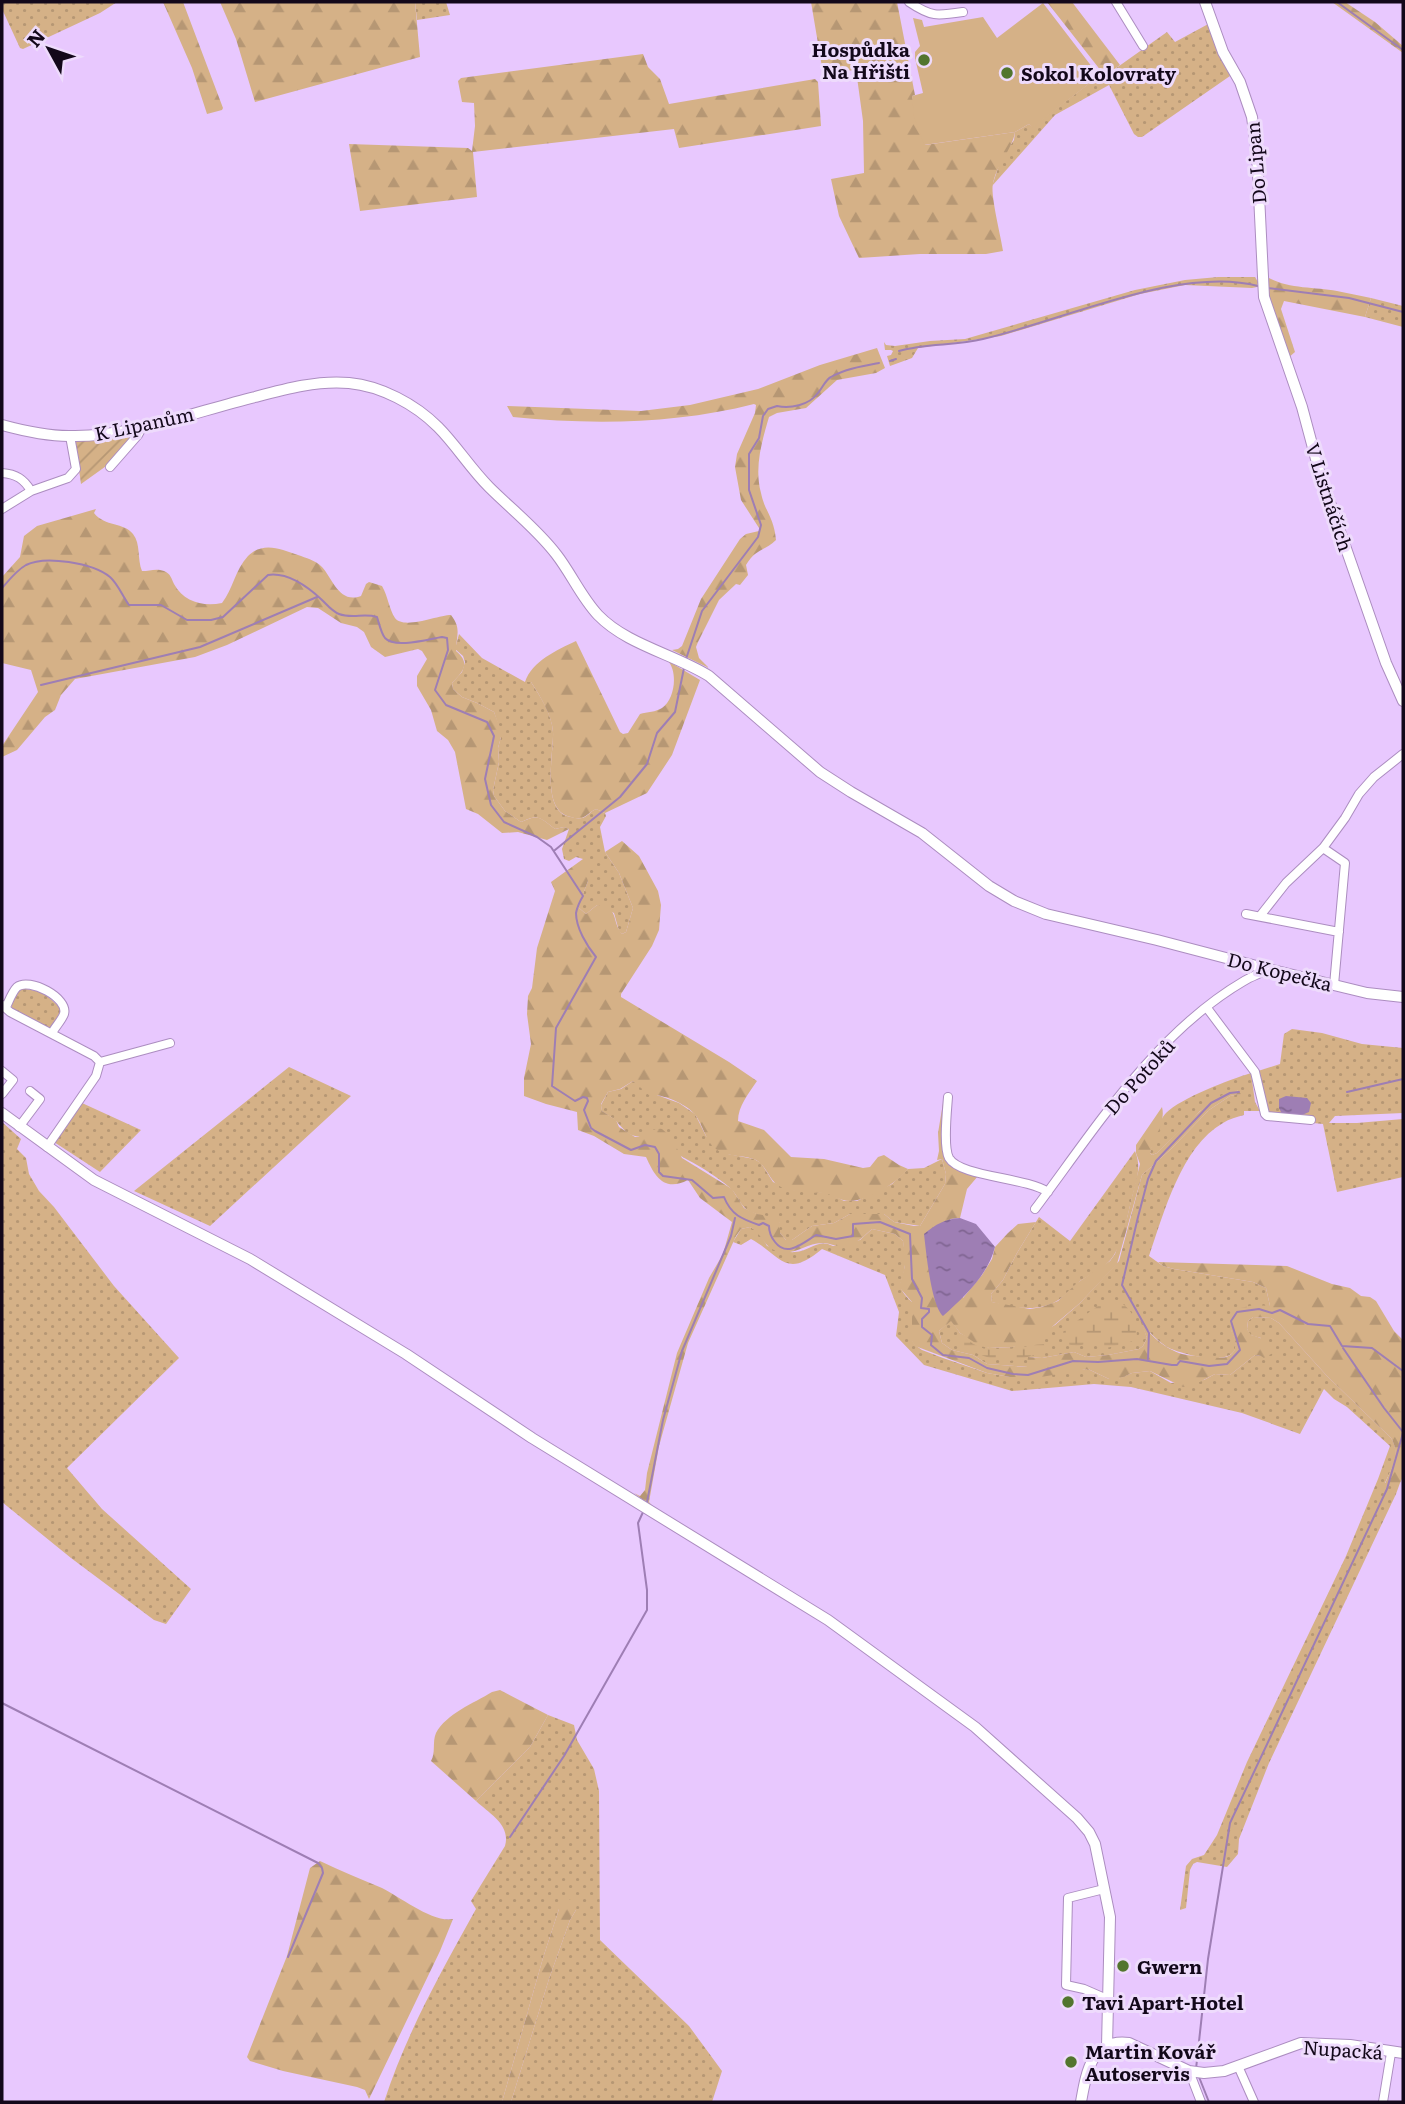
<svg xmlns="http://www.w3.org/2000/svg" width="1405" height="2104" viewBox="0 0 1405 2104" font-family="Literata,serif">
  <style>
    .grass { fill: url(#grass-dots) }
    .forest { fill: url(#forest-firs) }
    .wetland { fill: url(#wetland-marsh) }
    .garden { fill: url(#garden-furrows) }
    .pitch { fill: #d5b187 }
    .water { fill: url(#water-ripples) }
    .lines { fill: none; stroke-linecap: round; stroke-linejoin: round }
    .stream { stroke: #9e7eb4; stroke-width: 2 }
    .minor-casing { stroke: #ac8dc0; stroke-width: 10 }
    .tertiary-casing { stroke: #ac8dc0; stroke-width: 12 }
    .minor { stroke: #fff; stroke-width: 8 }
    .tertiary { stroke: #fff; stroke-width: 10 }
    .poi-dot { fill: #52752e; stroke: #eedbfc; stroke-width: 2.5 }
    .labels { text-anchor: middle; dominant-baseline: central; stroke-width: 6; stroke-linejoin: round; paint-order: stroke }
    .poi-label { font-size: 19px; font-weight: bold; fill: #13081a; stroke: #eedbfc; text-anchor: start }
    .street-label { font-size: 19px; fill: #13081a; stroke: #eedbfc }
  </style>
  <defs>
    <pattern id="grass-dots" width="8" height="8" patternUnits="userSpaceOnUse" patternTransform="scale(1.75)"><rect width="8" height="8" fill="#d5b187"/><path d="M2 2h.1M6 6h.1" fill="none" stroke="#b69774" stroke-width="1.8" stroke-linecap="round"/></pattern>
    <pattern id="forest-firs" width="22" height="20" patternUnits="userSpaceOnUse" patternTransform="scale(1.75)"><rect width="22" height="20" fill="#d5b187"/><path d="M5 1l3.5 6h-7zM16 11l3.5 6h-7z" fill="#b69774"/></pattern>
    <pattern id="wetland-marsh" width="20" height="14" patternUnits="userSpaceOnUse" patternTransform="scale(1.75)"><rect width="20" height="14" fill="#d5b187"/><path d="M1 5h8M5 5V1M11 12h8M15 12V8" fill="none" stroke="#b69774"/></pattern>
    <pattern id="garden-furrows" width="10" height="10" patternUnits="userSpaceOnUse" patternTransform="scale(1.75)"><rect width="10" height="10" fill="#d5b187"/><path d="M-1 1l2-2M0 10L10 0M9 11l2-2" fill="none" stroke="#b69774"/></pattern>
    <pattern id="water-ripples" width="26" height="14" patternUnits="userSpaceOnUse" patternTransform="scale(1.75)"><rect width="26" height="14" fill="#9e7eb4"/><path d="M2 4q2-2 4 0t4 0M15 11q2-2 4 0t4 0" fill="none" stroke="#806592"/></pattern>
  </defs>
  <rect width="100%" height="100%" fill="#e8c8fe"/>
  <path class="grass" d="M2,2H117L100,13L23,49L20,48L2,9Z
    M415,2H446L450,15L417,20Z
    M1212,22L1230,76L1142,137H1138L1134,134L1109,85L1055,115L992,186L1001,159L1014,140L1015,132L1029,124L1032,127L1099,76H1105L1167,32L1175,42Z
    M1218,277H1255L1258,282L1257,287L1252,288L1185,285L1140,294L1001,336L918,348L912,358L890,366L887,356L891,355L893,351L891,350H885L884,342L886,345L895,346L930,341L965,339L1135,290L1185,280Z
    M1371,298L1403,306V327L1365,317Z
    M459,634L482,658L525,682H531C540,696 552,714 553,732C554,752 540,813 571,817C575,818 579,819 582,818C587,817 591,811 596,809L605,813L606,816L600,827L605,852L619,873L633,908L626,932L622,934L619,931L614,913L597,905L586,914L578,907L588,881L584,876L583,859L576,857L569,861L564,859L562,849L569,829L564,827L555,829C539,817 539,814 521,822L505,811L494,796L493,790L499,762L498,748L501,737L500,730L494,712L477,703L462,697L453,689L452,683L462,672L465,662L463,656L455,649Z
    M21,988L42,992L60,1007V1012L52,1028L46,1029L14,1012L11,1005Z
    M1292,1029L1322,1033L1362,1044L1403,1048V1113L1335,1116L1329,1123H1357L1403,1119V1177L1337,1192L1323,1124L1274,1119L1268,1113L1258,1071L1280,1064L1284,1034Z
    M289,1067L351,1096L210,1226L134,1191Z
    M1251,1073L1255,1102L1260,1111H1244V1115C1237,1117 1229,1119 1223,1123C1181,1147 1164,1213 1149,1256L1163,1266L1174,1269L1253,1282L1266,1288L1270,1306L1231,1329C1232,1333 1236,1340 1236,1345C1235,1369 1180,1354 1167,1347C1157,1340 1147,1331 1141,1320L1147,1338L1143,1346L1139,1349L1108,1355L1086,1357L1074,1352L1042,1358L1029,1357L1028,1367L987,1364L973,1355L952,1350L942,1343L939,1331L951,1320L960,1333L989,1348L1013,1347L1055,1325L1080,1303L1119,1261L1142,1175L1171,1149L1209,1110L1230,1096L1240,1094L1237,1090L1200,1111L1157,1153L1152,1155L1150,1153C1152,1144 1159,1120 1166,1113C1181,1098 1229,1080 1251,1073Z
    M633,1081L654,1094L679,1103L695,1114L706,1136L728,1154L754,1159L761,1163L773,1182L793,1190L829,1193L844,1201H857L892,1184L908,1169L924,1168L942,1159L946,1174L945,1184L920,1226L894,1222L884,1214H850L834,1223L812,1226L792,1240H786L780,1233V1223C769,1216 752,1215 745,1208C739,1203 736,1192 729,1187C706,1167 670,1151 643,1136C630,1138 625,1131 617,1122C614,1118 607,1115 602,1111L601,1105L608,1092L621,1089Z
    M82,1103L141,1130L100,1172L54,1142Z
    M2,1122L21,1139L17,1149L26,1158L29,1174L39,1191L54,1207L114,1286L179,1358L67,1468L102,1509L191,1589L166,1624L154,1620L71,1558L2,1502Z
    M1135,1151C1142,1167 1136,1182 1132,1198C1127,1216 1124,1239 1114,1255C1107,1267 1091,1274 1080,1281C1073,1287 1067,1294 1060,1299C1040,1313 1013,1308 992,1302L991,1294L1003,1280L1017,1253L1039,1217L1070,1241Z
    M750,1227L759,1232L767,1246C775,1248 787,1253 795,1252C810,1251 818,1238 833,1246L860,1240L872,1229L895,1234L903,1241C904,1248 906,1257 905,1265C903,1285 893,1284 912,1302V1340L915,1345L922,1350L943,1358L987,1373L1010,1377L1088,1369L1109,1379H1118L1132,1373L1150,1371L1171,1383L1204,1380L1215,1374L1230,1375L1255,1355L1261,1356V1338L1250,1335L1247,1329L1248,1321L1253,1317L1271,1318L1279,1323L1327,1376L1391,1438C1401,1454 1392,1468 1385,1483H1400L1396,1494L1269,1763L1239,1839L1238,1854L1227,1867L1197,1862L1193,1864L1190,1870L1186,1908L1180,1910L1186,1866L1192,1859L1204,1855L1217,1835L1247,1762L1346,1556L1378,1479L1390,1446L1347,1407L1334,1399L1324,1389L1300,1434L1242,1413L1131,1387L1094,1384L1012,1391L924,1365L896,1336L899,1312L885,1275L822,1249C785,1280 782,1256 751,1239L741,1245L733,1242L741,1229Z
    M548,1715L574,1725L577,1740L594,1769L599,1791L600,1940L689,2026L722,2071L712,2102H511L549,1979L570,1920L576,1910L559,1909L543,1958L502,2102H384C406,2034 441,1972 476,1909L471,1901L505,1846C511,1825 490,1814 476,1801L530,1747Z"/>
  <path class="forest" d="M163,2H183L223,108L222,110L207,114L192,68Z
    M220,2H415L420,57L255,102L236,39Z
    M811,2H897L915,95L912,96L925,145L1015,132C1013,148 996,165 993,184C990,194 1001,237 1003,251L986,254H920L859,258L839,216L831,179L864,173L863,121L856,70L823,73Z
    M1047,2H1072L1120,65L1105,76Z
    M1332,2H1345L1375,22L1403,46V53Z
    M643,54L648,67L660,79L669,104L815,79L818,82L821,126L679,148L674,129L473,152L477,197L360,211L349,144L468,148L472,151L475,126L474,103L462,102L458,81L461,78Z
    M1269,278C1289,289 1315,287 1337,291C1348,293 1360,296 1371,298L1365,317L1284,301L1281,309L1295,352L1288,358C1282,338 1262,297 1269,278Z
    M877,348L885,368L876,373L837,380L806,408L777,413L769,417C762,441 754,467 761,493C765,512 774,517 776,540C765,551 756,548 746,565L748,575L740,585L736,584L719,600L698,642L696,647L699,658L709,668L672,650L678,649L682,646L701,599L740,539L746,534L759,531V528L741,500L735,467L737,454L755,413L756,405L754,404C676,424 592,425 513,417L507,406L641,411L690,405L758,389L820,365Z
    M96,509L94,513C105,527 124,522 133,534C141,544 137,559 142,571C150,571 156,568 164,571C171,574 171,578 174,584C184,602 203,607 222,603C233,589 235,570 248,556C263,541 281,549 298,555C306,558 315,560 322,567C333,579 339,604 361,596L366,584L369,582L382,586C388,596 389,609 395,618C404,630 438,615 451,615C462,629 456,636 456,651C471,663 463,672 452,683L453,689L462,697L477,703L494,712L501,730V737L498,748L499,762L493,790L494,796L505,811L521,822C540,814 539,817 555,829L564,827L569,829L547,840L518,832L502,833L478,814L466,809L455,752L448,740L437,731L431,710L417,686V676L427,659L422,651L418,649L385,657L371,647L364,632L357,627L341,623L318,608L307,607L227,645L195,657L75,679L61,695L55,710L45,717L17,750L2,757V746L38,692L31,670L2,663V577L20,557L24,536L37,526Z
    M576,641L620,732L623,734L628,733L640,714C647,712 656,712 662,708C675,699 678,672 668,661L700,680L672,755L647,793L605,813L596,809C591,811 587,816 582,818C580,819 573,818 571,817C540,812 554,753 553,732C552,715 540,696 531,682H525C532,661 557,650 576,641Z
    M622,841L639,856L658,891L661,905L659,930L652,946L621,994V997L729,1062L757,1081C749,1093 738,1106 738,1121L764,1130L791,1157L824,1159L863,1168L870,1167L878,1157L884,1155L899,1165L908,1169C897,1183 862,1206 843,1200C836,1198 831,1194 823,1193C810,1192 794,1193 781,1187C769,1181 767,1166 756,1160C745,1155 730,1157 719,1151C706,1144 704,1127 696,1116C689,1105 661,1093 649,1095L633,1081L620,1089L608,1092L601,1104L602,1111L616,1120L619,1127L635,1137C646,1136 652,1127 662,1129L671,1137L682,1158L732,1189L744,1208L757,1214L778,1218L780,1223V1233L786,1240H792L812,1226L834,1223L850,1214H884L894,1222L914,1226H920L945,1184L946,1174L942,1159L937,1160L939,1151L938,1133L943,1103L950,1165L958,1170L978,1176L967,1189L960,1218L950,1219L963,1298L982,1275L992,1259L995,1247L1008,1233L1018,1224L1036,1222L1017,1253L1003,1280L991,1294L992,1302L1030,1309L1042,1307L1058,1301L1077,1283L1110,1261L1115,1254L1127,1218L1136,1180L1140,1164L1136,1153V1145L1162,1107C1166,1122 1154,1139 1150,1153L1152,1155L1157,1153C1176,1135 1213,1092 1237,1090L1241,1094L1230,1096L1209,1110L1171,1149L1142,1175L1117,1264L1080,1303L1033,1343L1013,1347L989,1348L980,1346L960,1333L951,1321L939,1331L942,1343L952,1350L973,1355L987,1364L1027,1367L1028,1357L1042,1358L1074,1352L1086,1357L1108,1355L1139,1349L1143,1346L1147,1338L1140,1320H1141C1148,1335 1166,1349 1182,1354C1190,1356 1200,1356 1209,1357C1218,1358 1228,1360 1234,1351C1238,1343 1233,1338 1231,1330C1230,1323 1233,1316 1236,1309L1254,1305L1270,1306L1266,1288L1253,1282L1174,1269L1163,1266L1158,1262L1287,1266L1332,1284L1350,1288L1361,1296L1370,1297L1376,1301L1394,1331L1403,1340V1477L1400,1483L1385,1484C1391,1468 1401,1454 1391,1438L1327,1376L1279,1323L1271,1318L1253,1317L1248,1321L1247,1329L1251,1335C1263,1338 1269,1341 1273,1353L1264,1358L1261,1356L1255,1355L1230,1375L1215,1374L1192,1386L1183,1387L1150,1371L1132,1373L1119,1379H1109L1088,1369L1041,1377H1010L987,1373L915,1346L912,1341V1302L899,1287L905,1266L903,1241L895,1234L872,1229C865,1235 859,1242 849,1245C838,1249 832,1243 822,1243C805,1243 793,1258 774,1250C763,1245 762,1234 750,1227L741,1229L736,1236L688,1343L659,1446L649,1502L655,1509L634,1493L640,1496L645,1490L647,1473L677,1353L709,1278L723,1254L732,1222L700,1198L688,1180C664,1192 655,1177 646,1157L624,1154L594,1136L578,1130L577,1112L546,1104L524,1096V1078L531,1044L527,1014L528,996L532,988L537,948L555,891L551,882L583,859L589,863L584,875L587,877L588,881L578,907L586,914L597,905C620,907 611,921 622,934L626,932L633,908L619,873L605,852Z
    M500,1690L548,1715L530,1747L476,1801L431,1761C436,1753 432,1742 436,1733C446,1714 474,1703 492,1692Z
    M320,1861C341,1871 361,1879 382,1888C400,1897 433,1923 453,1919L440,1951L369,2099L365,2090L357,2087L283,2071L250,2061L247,2057L287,1956L310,1868Z
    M573,1898L577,1901L576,1910L570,1920L549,1979L511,2102H502L543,1958L559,1909L562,1903Z"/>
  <path class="wetland" d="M1114,1299C1133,1308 1137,1319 1137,1340L1103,1349L1090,1343L1077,1346L1066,1344L1063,1332L1067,1328L1102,1303Z
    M958,1333C965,1338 973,1345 982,1348C1001,1354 1025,1345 1044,1344L1045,1352C1033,1355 1018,1361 1006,1361C987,1359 967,1351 954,1339Z"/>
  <path class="garden" d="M136,433L109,464L81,484L75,441L99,440Z"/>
  <path class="pitch" d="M1043,3L1099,76L1032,128L1029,124L1015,132L924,145L914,116L912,96L923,93L915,58V52L920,46L913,18L922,20L924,27L983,17L997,38Z"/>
  <path class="water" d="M1286,1096L1307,1098L1311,1103L1309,1112L1302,1115L1282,1114L1279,1108V1099Z
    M960,1218L976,1224L995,1247C988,1275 964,1297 943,1316C931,1305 926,1251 924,1234C936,1224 945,1219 960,1218Z"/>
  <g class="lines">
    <path class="stream" d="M1337,2L1403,50
      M1267,288L1349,298L1403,312
      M899,351C926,343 956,346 983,339C1062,321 1180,265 1258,286
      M890,361L896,359
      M2,588C9,580 17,570 26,565C45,555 93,563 110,577C118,584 123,597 129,605H161L187,620H211L223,617L268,575C288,572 308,587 322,600C327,605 333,612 339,614C352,619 364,613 377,617C379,623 381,633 385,638C395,649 429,639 442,637L447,638L448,650L435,690L446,705L487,722L494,736L485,779L491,805L504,822L537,837L551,847L583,896C580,901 577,908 576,913C576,928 587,946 596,957L556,1028L552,1086L575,1101L583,1097L587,1098L588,1101L584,1110L591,1128L595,1131L631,1150L645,1145L655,1147L659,1154V1172L663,1176L692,1180L713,1198L724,1197C731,1215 742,1219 759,1225L763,1223L769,1226C769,1233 771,1237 775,1242C787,1258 803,1243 816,1235L836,1239L853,1236V1224L880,1222L910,1234L912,1279L922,1298L921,1308L929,1309V1312L922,1319V1327L932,1335L931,1345L943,1355L969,1358L987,1368L1013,1374L1028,1375L1073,1361L1098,1362L1137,1359L1172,1365H1177L1180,1361L1209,1366L1227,1364L1240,1350L1231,1321L1237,1312L1259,1309L1272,1313L1280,1310L1308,1324L1330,1326L1342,1346L1372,1348L1403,1371
      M686,659L702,611L758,537L761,525L749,490V454L759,438L763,416L768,409L777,406C790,409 809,405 817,394C822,389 825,380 831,377C845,369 863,366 879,363
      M41,685L200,647L317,597
      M555,850L620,797L647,764L657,733L675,712L684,668
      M1347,1092L1403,1079
      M1343,1348L1384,1408L1403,1432
      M1148,1359L1149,1333L1122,1285L1138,1217L1148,1179L1156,1161L1211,1103L1230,1093L1239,1092
      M647,1502L663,1420L682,1351L731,1236L735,1218
      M2,1703L318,1863L322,1868L323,1873L288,1957
      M510,1837L564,1756L647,1610V1590L638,1523L644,1510
      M1196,2069L1208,1959L1230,1823L1387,1489L1403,1433
      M1199,2077L1209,2102"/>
    <defs>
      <path id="minor" d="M909,2C931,17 937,16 963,12
        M1116,2L1143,46
        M110,467L138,435L143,426
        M2,473C16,474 24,479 31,491
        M2,509L31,491L68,478L76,469L70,436
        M1323,848L1345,863L1334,985
        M1246,914L1339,932
        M1260,916L1286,883L1323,848L1345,818L1359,794L1374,777L1403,754
        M2,1005L10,1012L94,1056L100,1062
        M6,1007C9,1001 12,992 17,987C29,977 69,998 64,1014C62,1020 55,1027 52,1033
        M1207,1008L1255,1072L1265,1114L1267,1116L1311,1120
        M2,1071L13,1080L2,1094
        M948,1097C947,1111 943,1147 949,1158C960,1177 1025,1177 1048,1192
        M19,1127L40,1099L30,1091
        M47,1147L96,1076L100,1062L170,1043
        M1035,1209C1095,1129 1155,1033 1244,981C1252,976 1260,974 1268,969
        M1104,1889L1068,1898L1066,1985L1084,1989L1107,1999
        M1238,2066L1254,2102
        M1189,2071L1201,2102
        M1383,2102L1391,2053"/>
      <path id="tertiary" d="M1205,2L1223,52L1240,82L1252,117L1257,154L1264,297L1302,407L1320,474L1386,663L1403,701
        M2,425C24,431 46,436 69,436C129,438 197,411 255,397C285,389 318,380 349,383C381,386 415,404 438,427C456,445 470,468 489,487C511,509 537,529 556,554C571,573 581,597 598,615C627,645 674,654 709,676L820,772L851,792L922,833L989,886L1014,901L1046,914L1157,940L1268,969L1367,993L1403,997
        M2,1113L94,1180L250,1259L406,1354L532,1438L828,1620L975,1727L1077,1818L1089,1832L1095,1844L1110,1917L1107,2046
        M1081,2102C1086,2074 1091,2038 1129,2043L1189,2071L1204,2073L1224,2071L1301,2043L1350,2045L1403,2053"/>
    </defs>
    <use href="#minor" class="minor-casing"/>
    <use href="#tertiary" class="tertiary-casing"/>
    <use href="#minor" class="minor"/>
    <use href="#tertiary" class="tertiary"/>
  </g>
  <g class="poi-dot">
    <circle cx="924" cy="60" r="7"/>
    <circle cx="1007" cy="73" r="7"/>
    <circle cx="1123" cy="1966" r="7"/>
    <circle cx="1068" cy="2002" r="7"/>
    <circle cx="1071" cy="2062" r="7"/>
  </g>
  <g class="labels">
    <g class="poi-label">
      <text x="910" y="49" text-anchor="end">Hospůdka<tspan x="910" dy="22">Na Hřišti</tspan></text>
      <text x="1021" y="73">Sokol Kolovraty</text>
      <text x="1137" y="1966">Gwern</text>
      <text x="1082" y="2002">Tavi Apart-Hotel</text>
      <text x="1085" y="2051">Martin Kovář<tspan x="1085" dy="22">Autoservis</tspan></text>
    </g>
    <g class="street-label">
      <text transform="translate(1255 163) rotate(-95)">Do Lipan</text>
      <text transform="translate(144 423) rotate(-12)">K Lipanům</text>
      <text transform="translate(1330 497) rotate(72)">V Listnáčích</text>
      <text transform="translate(1280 971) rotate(14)">Do Kopečka</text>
      <text transform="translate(1139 1076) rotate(-48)">Do Potoků</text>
      <text transform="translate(1343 2049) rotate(4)">Nupacká</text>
    </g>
  </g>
  <rect width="1405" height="2104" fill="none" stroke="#13081a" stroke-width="7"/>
  <g transform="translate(49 49) rotate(310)" stroke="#eedbfc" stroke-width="5" paint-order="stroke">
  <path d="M0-5L12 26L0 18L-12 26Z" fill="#13081a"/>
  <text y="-10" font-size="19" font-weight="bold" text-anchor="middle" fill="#13081a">N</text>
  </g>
</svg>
